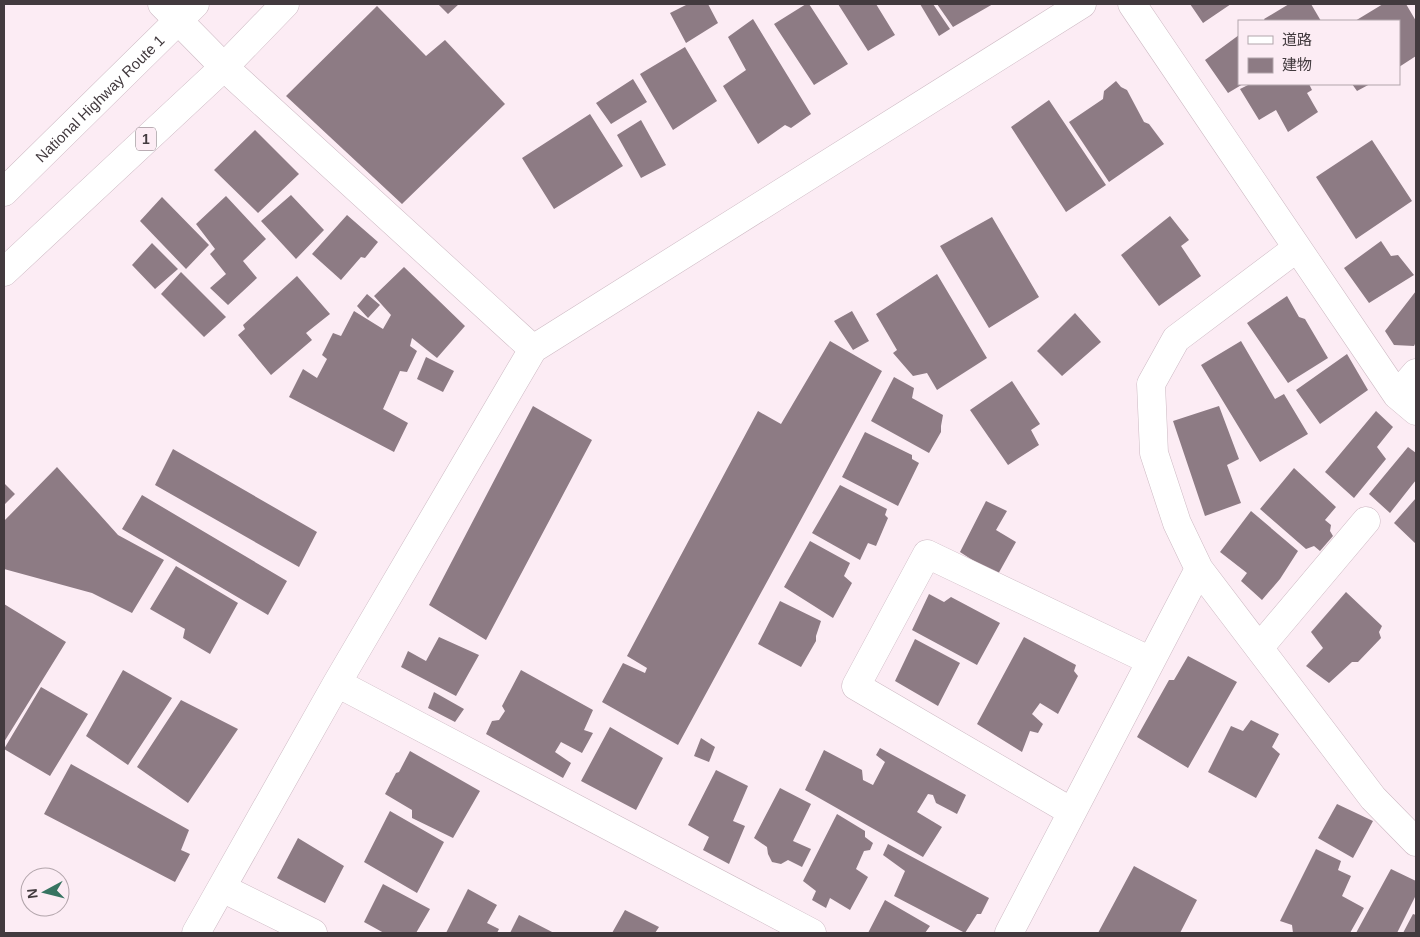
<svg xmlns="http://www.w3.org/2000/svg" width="1420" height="937" viewBox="0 0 1420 937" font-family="Arial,'Noto Sans JP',sans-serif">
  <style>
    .building { fill: #8d7b84 }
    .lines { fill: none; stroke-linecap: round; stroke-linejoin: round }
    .minor-casing { stroke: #cdb9c3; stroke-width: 29 }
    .highway-casing { stroke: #cdb9c3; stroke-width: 29 }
    .minor { stroke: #fff; stroke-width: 28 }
    .highway { stroke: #fff; stroke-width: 28 }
    .labels { text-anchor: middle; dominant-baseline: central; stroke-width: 5; stroke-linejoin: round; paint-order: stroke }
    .shield { fill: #fcecf4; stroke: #7a6f75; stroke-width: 1 }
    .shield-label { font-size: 14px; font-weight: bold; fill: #423a3e }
    .street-label { font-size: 15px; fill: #423a3e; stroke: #fcecf4 }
  </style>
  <rect width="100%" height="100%" fill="#fcecf4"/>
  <path class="building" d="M438,4H459L448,14Z
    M688,4H708L718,23L686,43L670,13Z
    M806,4H809L848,64L814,85L774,24Z
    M838,4H876L895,35L868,51Z
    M920,4H933L950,29L939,36Z
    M937,4H993L953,27Z
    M1190,4H1231L1203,23Z
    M1289,4H1311L1321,21H1265L1264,19Z
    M1383,4H1406L1416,21V56L1399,67V21H1355Z
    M377,6L426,56L445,40L505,104L402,204L286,96Z
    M753,19L811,114L791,128L785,125L758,144L723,86L746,70L728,37Z
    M1239,35V84H1243L1228,93L1205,60Z
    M685,47L717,101L673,130L640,74Z
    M633,79L647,102L611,124L596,103Z
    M1116,81L1121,87L1127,90L1144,122L1149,124L1164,144L1109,182L1069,122L1103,99L1104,91Z
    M1250,84H1309L1312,90L1307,93L1318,112L1288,132L1276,110L1259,120L1240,89Z
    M1352,84H1370L1357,91Z
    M1049,100L1106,185L1066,212L1011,127Z
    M590,114L623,166L554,209L522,158Z
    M641,120L666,165L641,178L617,135Z
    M255,130L299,174L258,213L214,170Z
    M1372,140L1412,201L1356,239L1316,177Z
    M291,195L324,230L296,259L261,221Z
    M226,196L266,239L243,261L257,278L228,305L210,288L226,274L210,254L215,249L196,224Z
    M162,197L209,245L186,269L140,221Z
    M347,215L378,242L365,258L361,257L341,280L312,254Z
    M1170,216L1189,240L1181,246L1201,276L1159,306L1121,255Z
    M992,217L1039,297L989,328L940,246Z
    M1381,241L1391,256L1398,255L1414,275L1369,303L1344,268Z
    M152,243L178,269L155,289L132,265Z
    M404,267L465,326L437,358L412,338L410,346L417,351L407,372L400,371L383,409L408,423L394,452L289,397L303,369L317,378L327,359L322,355L333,333L341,336L354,311L383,329L391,315L374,296Z
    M181,272L226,317L204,337L161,294Z
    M937,274L987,358L937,390L927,373L913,376L893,353L897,350L876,314Z
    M297,276L330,314L306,333L312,340L271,375L238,335L245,329L243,325Z
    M1416,291V342L1414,346L1394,345L1385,331Z
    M367,294L380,305L368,318L357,306Z
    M1287,296L1299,317L1305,319L1328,358L1288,383L1247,323Z
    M852,311L869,341L853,350L834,321Z
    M1075,313L1101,342L1062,376L1037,351Z
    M830,341L882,371L678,745L602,702L623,663L645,673L647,668L627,656L758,411L781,424Z
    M1241,341L1275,399L1284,394L1308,434L1260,462L1201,365Z
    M1347,354L1368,390L1320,424L1296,390Z
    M426,357L454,371L443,392L417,379Z
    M894,377L914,388L912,398L943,415L941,426V432L929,453L871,421Z
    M1012,381L1040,424L1031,430L1039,445L1008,465L970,410Z
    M533,406L592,440L486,640L429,605Z
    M1219,406L1239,459L1227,465L1241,503L1205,516L1173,421Z
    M1376,411L1393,427L1377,447L1386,459L1354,498L1325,472Z
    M865,432L912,455V459L919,463L898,506L842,477Z
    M1408,447L1416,453V480L1390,513L1369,494Z
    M173,449L317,532L299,567L155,485Z
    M57,467L118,535L164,560L132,613L92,593L4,569V521Z
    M1294,468L1336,507L1325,520L1331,525L1330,531L1333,536L1320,551L1314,546L1306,549L1260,509Z
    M4,483L15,494L4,505Z
    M840,485L887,509L885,515L888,518L876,546L868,543L860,560L812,533Z
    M142,495L287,581L268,615L122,529Z
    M1416,498V544L1394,523Z
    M986,501L1007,511L996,530L1016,542L997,576L960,552Z
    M1251,511L1298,551L1280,579L1262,600L1241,581L1247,573L1220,552Z
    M810,541L850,563L844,576L852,583L833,618L784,587Z
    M176,566L238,603L210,654L183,638L185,629L150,609Z
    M1346,592L1382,626L1379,632L1381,638L1358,662H1352L1329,683L1306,666L1323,648L1311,632Z
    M929,594L944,602L951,597L1000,623L977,665L912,630Z
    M780,601L821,621L816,636V641L801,667L758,644Z
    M4,604L66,642L4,742Z
    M439,637L479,655L456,696L401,667L408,651L426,661Z
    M1024,637L1076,665L1074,671L1078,676L1058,714L1040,703L1032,714L1043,724L1038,733L1030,731L1022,752L977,724Z
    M915,639L960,663L938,706L895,681Z
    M1188,656L1237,682L1188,768L1137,737L1169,680H1174Z
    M123,670L172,698L128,765L86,736Z
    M521,670L593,710L584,730L593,733L582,753L561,742L555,752L571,763L563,778L486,734L492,721L499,720L505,711L502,706Z
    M41,687L88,714L50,776L4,749Z
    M434,692L464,709L455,722L428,708Z
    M181,700L238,729L188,803L137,767Z
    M1251,720L1279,734L1272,747L1280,754L1256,798L1208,772L1231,726L1243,731Z
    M610,727L663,758L636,810L581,781Z
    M701,738L715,747L709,762L694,756Z
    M880,748L966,795L957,814L936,803L933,795L928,794L917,812L942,827L923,857L805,790L824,750L862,770L863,780L873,785L885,762L876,755Z
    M410,751L480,791L453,838L412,818V810L385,794L396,773L399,772Z
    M71,764L189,830L181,850L190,854L175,882L44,814Z
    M716,770L748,786L733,821L745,826L729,864L703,850L709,837L688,825Z
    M780,788L811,804L793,841L811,849L802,867L788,860L781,864L772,862L768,854L767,847L754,838Z
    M1337,804L1373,821L1353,858L1318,838Z
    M390,811L444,842L417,893L364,862Z
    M837,814L865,831V837L873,843L870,850L864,851L856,869L868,877L850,910L830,898L826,908L812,900L816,891L803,881Z
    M298,838L344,866L325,903L277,878Z
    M888,844L989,898L981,914H977L965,933L894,896L905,871L883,855Z
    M1316,849L1341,861L1338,870L1351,876L1342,896L1364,908L1350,933H1293L1292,925L1280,921Z
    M1134,866L1197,900L1180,933H1098Z
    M1391,869L1416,881V895L1397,933H1356Z
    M383,884L430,909L416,933H384L364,922Z
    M468,889L497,905L487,923L499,929L497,933H446Z
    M885,900L930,926L925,933H868Z
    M625,910L659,927L655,933H612Z
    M1413,914L1416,915V933H1403Z
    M519,915L554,933H510Z"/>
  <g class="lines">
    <defs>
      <path id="minor" d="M162,4L224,67L533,349
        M1132,4L1397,395L1416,411
        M1297,248L1176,339L1151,384L1154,453L1177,523L1199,569L1373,798L1416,842
        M1397,395L1416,373
        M1259,648L1366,521
        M337,683L812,933
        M1072,812L856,686L927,554L1151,661
        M222,888L313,933
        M196,933L337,683L533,349L1082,4
        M1009,933L1199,569"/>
      <g id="highway">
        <path id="s1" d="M4,192L195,4"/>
        <path d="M4,272L224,67L285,4"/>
      </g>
    </defs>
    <use href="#minor" class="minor-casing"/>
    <use href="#highway" class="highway-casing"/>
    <use href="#minor" class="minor"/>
    <use href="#highway" class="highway"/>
  </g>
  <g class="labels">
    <rect class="shield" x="136" y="127.5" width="20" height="23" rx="4"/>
    <g class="shield-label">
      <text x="146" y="139">1</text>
    </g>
    <g class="street-label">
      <text stroke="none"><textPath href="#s1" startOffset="134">National Highway Route 1</textPath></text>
    </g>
  </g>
  <rect width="1420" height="937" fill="none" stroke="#423a3e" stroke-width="10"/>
  <rect x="1238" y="20" width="162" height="65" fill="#fcecf4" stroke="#b2a5ab"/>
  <rect x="1248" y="36" width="25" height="8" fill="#ffffff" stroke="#b2a5ab"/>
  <text x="1282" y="45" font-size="15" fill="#423a3e">道路</text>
  <rect x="1248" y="58" width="25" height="15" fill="#8d7b84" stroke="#b2a5ab"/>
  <text x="1282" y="70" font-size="15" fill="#423a3e">建物</text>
  <g transform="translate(45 892) rotate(263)"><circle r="24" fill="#fcecf4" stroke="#b2a5ab"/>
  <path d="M0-4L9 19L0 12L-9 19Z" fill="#377461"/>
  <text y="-8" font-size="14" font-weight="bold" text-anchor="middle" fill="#423a3e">N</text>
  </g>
</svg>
